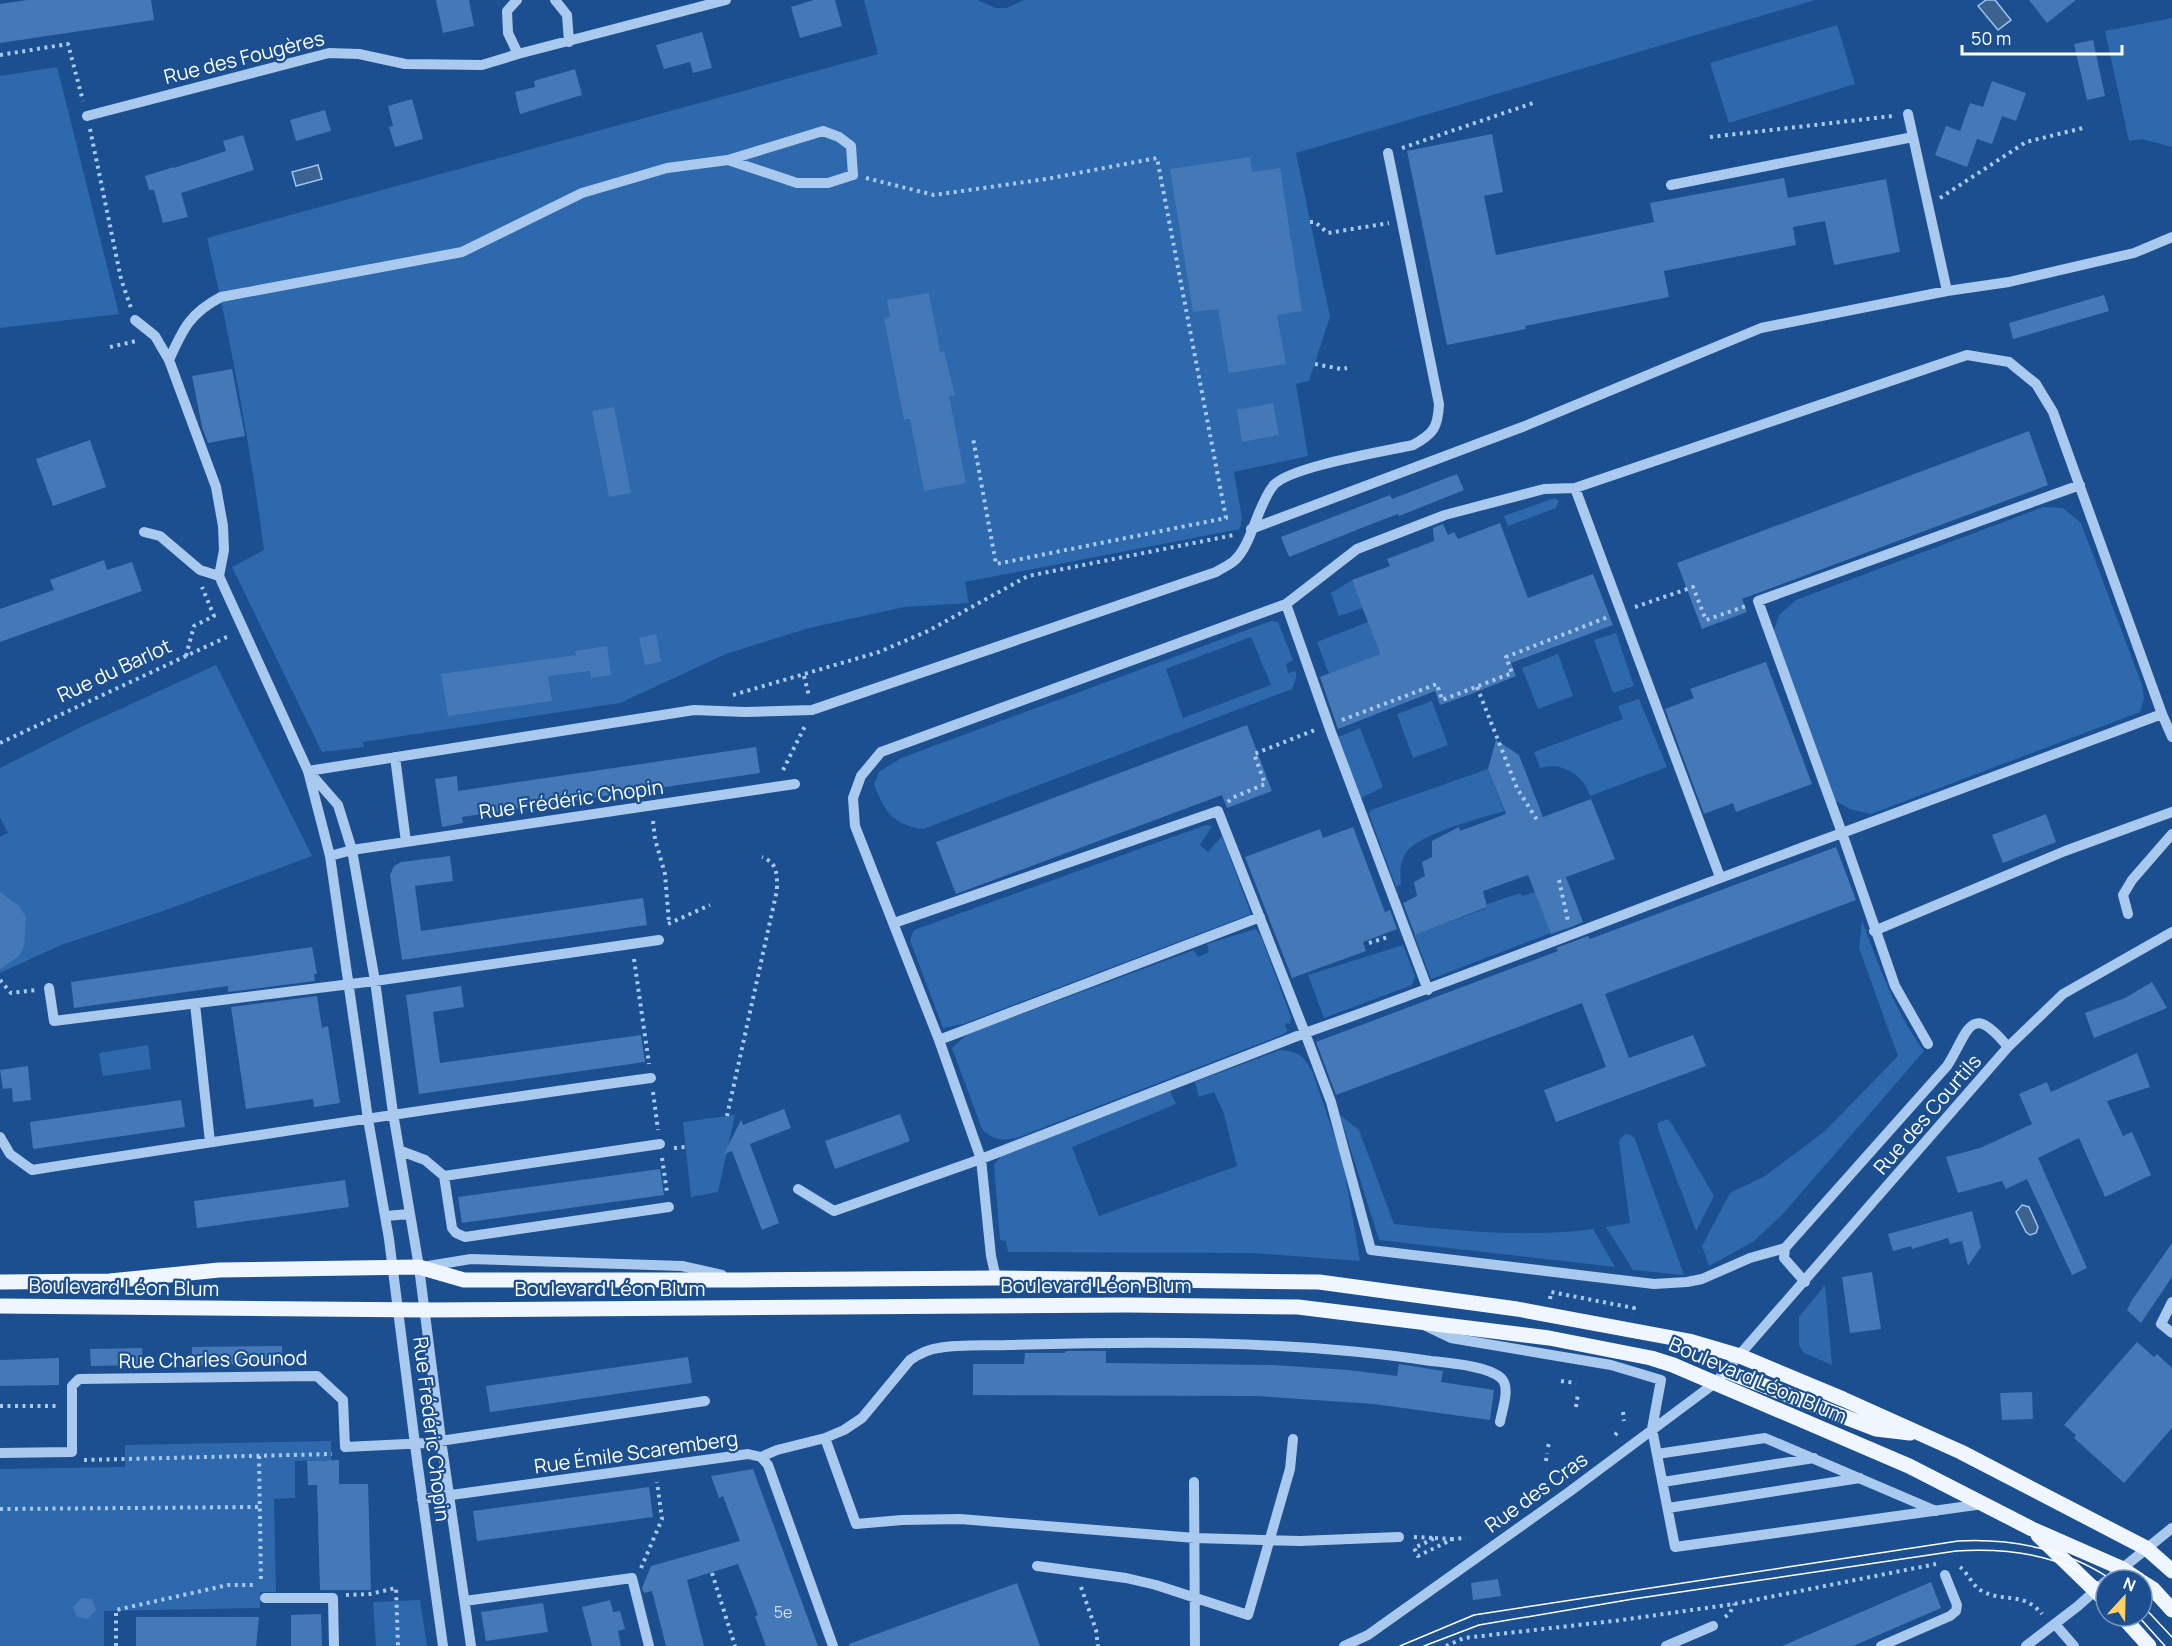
<svg xmlns="http://www.w3.org/2000/svg" width="2172" height="1646" viewBox="0 0 2172 1646" font-family="Manrope,sans-serif">
  <style>
    .green { fill: #2e69ad; fill-rule: evenodd }
    .water { fill: #3c6290; stroke: #9cc4f0; stroke-width: 1.5 }
    .building { fill: #4478b7 }
    .lines { fill: none; stroke-linecap: round; stroke-linejoin: round }
    .path { stroke: #a9c9ee; stroke-width: 4; stroke-dasharray: 3 4.5; stroke-linecap: butt }
    .minor { stroke: #a9c9ee; stroke-width: 10 }
    .major { stroke: #f0f6ff; stroke-width: 15 }
    .tram { stroke: #fff; stroke-width: 1.5 }
    .labels { text-anchor: middle; dominant-baseline: central; stroke-width: 4.5; stroke-linejoin: round; paint-order: stroke }
    .number-label { font-size: 16px; fill: #d0dded }
    .street-label { font-size: 20px; fill: #fff; stroke: #1b4f8f }
  </style>
  <rect width="100%" height="100%" fill="#1b4f8f"/>
  <path class="green" d="M864,0H977L996,8H1007L1024,0H1815L1296,153L1330,317L1309,381L1296,384L1308,456L1234,472L1242,518L1240,529L965,582L969,603L904,607L809,628L726,654L620,703L363,742L364,747L322,752L232,567L264,550C250,445 231,341 207,238L878,54Z
    M2172,18V147L2142,139L2129,141L2105,31Z
    M1837,25L1855,84L1729,123L1710,63Z
    M57,67L119,314L0,328V76Z
    M1555,498L1559,501L1556,508L1508,526L1504,516Z
    M2043,507L2063,508L2081,523L2142,685L2144,698L2140,712L1871,814L1850,809L1834,800L1773,633L1779,615L1796,600Z
    M1352,580L1363,608L1339,616L1331,593Z
    M1271,621L1278,622L1293,660L1286,664L1288,673L1296,671V678L1292,689L923,829C893,825 884,811 874,784L879,772L901,758ZM1251,637L1271,685L1183,718L1166,669Z
    M1368,622L1380,654L1329,674L1317,642Z
    M1616,633L1634,686L1613,693L1594,640Z
    M1558,654L1573,696L1538,709L1522,668Z
    M216,665L312,856L163,911L61,945L0,973V837L8,833L0,818V768L79,728Z
    M1639,699L1667,767L1590,796C1584,775 1561,761 1540,768L1534,752L1623,719L1618,706Z
    M1432,701L1448,745L1413,758L1397,714Z
    M1360,728L1383,787L1361,798L1338,737Z
    M1488,769L1504,811C1482,818 1417,834 1406,853C1399,864 1400,873 1401,884L1396,887L1369,814L1371,810Z
    M1206,825L1212,826L1200,845L1208,852L1222,836L1251,914L963,1024L943,1028L910,940L914,930Z
    M1535,892L1551,933L1431,979L1414,935L1487,908V904L1520,893L1522,896Z
    M1862,921C1879,966 1895,1012 1924,1051L1782,1215L1753,1242L1709,1266L1702,1246L1730,1193L1765,1176L1824,1132L1898,1056L1859,948Z
    M1255,929L1260,934L1291,1017L1290,1024L1286,1023L1285,1027L1288,1030L1284,1034L1019,1137C1003,1141 994,1141 982,1129L952,1048L968,1034L1194,950L1198,957L1209,952L1207,944Z
    M1403,945L1415,976L1412,985L1324,1018L1308,975Z
    M148,1045L151,1069L103,1076L99,1053Z
    M1280,1050C1299,1052 1303,1055 1312,1071L1343,1161L1360,1261L1253,1253L1008,1252L1006,1241L1000,1240L994,1165L1001,1156L1170,1091L1176,1104L1072,1147L1099,1216L1237,1166L1224,1114L1214,1092L1199,1097L1195,1082Z
    M735,1115L718,1192L691,1197L683,1122Z
    M1340,1115L1359,1130L1394,1224C1460,1231 1527,1238 1593,1229L1615,1267L1379,1240Z
    M1667,1119L1672,1124L1714,1196L1696,1231L1658,1129V1123Z
    M1626,1134L1631,1135L1635,1139L1684,1275L1633,1270L1606,1227L1630,1223L1619,1143L1620,1139Z
    M1825,1285L1832,1365L1804,1353L1799,1345V1317Z
    M331,1441V1460L295,1461V1498L274,1499L276,1592H260V1608L104,1611V1646H0V1469L125,1467V1445Z
    M420,1600L427,1646H376L373,1602Z"/>
  <path class="water" d="M1986,0H1995L2011,20L1998,30L1978,6Z
    M318,165L322,179L296,186L292,172Z
    M2022,1205L2029,1207L2038,1227L2036,1233L2030,1235L2026,1232L2016,1212Z"/>
  <path class="building" d="M28,0H151L154,20L0,43V4Z
    M436,0H469L474,26L443,33Z
    M814,0H835L842,26L800,38L791,7Z
    M2029,0H2076L2047,23Z
    M702,32L712,68L693,73L690,62L664,69L656,45Z
    M2093,40L2105,96L2087,100L2074,44Z
    M575,69L582,95L520,114L515,92L535,87L534,81Z
    M1992,81L2026,93L2016,121L2002,116L1992,144L1977,139L1967,167L1935,155L1946,126L1960,131L1970,103L1983,107Z
    M412,99L423,139L395,147L389,127L393,126L388,106Z
    M325,110L331,131L296,141L290,120Z
    M1492,134L1503,192L1484,196L1496,255L1654,222L1650,203L1784,178L1788,198L1886,179L1900,252L1834,265L1825,221L1793,227L1796,245L1664,271L1669,297L1525,326L1526,329L1447,345L1407,151Z
    M243,135L254,170L181,193L188,217L163,223L154,190H149L145,176L174,167V168L226,151L223,141Z
    M1250,157L1252,172L1280,168L1302,311L1277,315L1286,364L1229,373L1218,309L1193,312L1170,169Z
    M929,293L940,352L944,351L955,395L949,396L966,483L924,491L910,419L904,420L884,318L890,317L887,300Z
    M2104,295L2109,311L2013,339L2009,323Z
    M232,369L245,436L208,443L202,427L192,376Z
    M1273,403L1279,435L1242,442L1237,410Z
    M614,407L631,493L609,497L592,411Z
    M2029,431L2048,485L1742,599L1747,612L1702,629L1677,563Z
    M90,440L106,487L53,506L36,459Z
    M1457,474L1464,490L1399,516L1398,514L1374,523L1289,557L1281,537L1390,495L1392,499Z
    M1500,523L1528,598L1593,574L1613,625L1511,663L1516,676L1471,694L1440,705L1435,691L1338,729L1320,677L1380,654L1352,580L1390,566L1387,559L1434,541L1433,528L1443,524L1448,535L1454,532L1458,539Z
    M104,560L107,570L132,562L142,591L0,642V609L54,590L50,580Z
    M656,634L661,662L645,665L639,638Z
    M607,646L611,675L591,678L590,671L548,676L552,701L448,716L441,674L576,655L575,651Z
    M1766,662L1812,784L1736,812L1733,803L1704,814L1665,709L1694,698L1690,689Z
    M1247,725L1272,791L1227,808L1222,795L956,894L936,842Z
    M1496,740L1519,755L1543,817L1591,799L1615,859L1566,877L1583,922L1571,927L1551,934L1528,875L1483,891L1487,907L1415,935L1403,903L1417,896L1414,882L1425,876L1422,862L1432,857V841L1459,827L1460,831L1506,814L1488,769Z
    M756,747L760,773L462,817L463,823L442,827L435,779L457,776L458,791Z
    M2046,814L2056,842L2003,863L1992,835Z
    M1353,827L1385,912L1390,910L1397,929L1363,942L1366,951L1292,978L1245,857L1320,829L1323,838Z
    M1836,847L1856,900L1605,994L1629,1058L1693,1035L1706,1066L1556,1122L1544,1090L1606,1067L1582,1003L1336,1095L1316,1042L1558,951L1556,948L1588,936L1590,939Z
    M450,856L453,881L415,886L421,931L643,898L647,925L402,960L390,875L394,866L401,862Z
    M0,892L19,906L26,917L24,947L19,956L0,969Z
    M312,947L317,974H314L315,981L228,992V986L74,1008L71,982Z
    M2152,982L2167,1008L2094,1038L2085,1013L2125,998Z
    M461,986L464,1007L433,1012L440,1063L641,1035L645,1062L419,1094L406,995Z
    M317,996L322,1028L328,1026L340,1103L314,1107L313,1099L246,1109L231,1007Z
    M2137,1053L2150,1087L2107,1101L2123,1136L2132,1132L2151,1175L2105,1197L2079,1138L2038,1158L2087,1268L2072,1275L2027,1179L2006,1189L2002,1181L1958,1193L1946,1157L1980,1148L2032,1124L2019,1094L2047,1082L2051,1092Z
    M28,1066L31,1100L13,1102L12,1088L3,1089L0,1070Z
    M181,1100L185,1127L33,1149L30,1122Z
    M784,1109L791,1128L750,1144L779,1223L762,1230L732,1151L724,1154L741,1120L743,1125Z
    M900,1114L910,1141L835,1169L825,1141Z
    M660,1169L664,1195L462,1223L458,1197Z
    M345,1180L349,1207L197,1228L194,1201Z
    M1972,1211L1981,1247L1968,1266L1962,1241L1950,1244L1948,1238L1912,1249L1911,1246L1893,1251L1888,1234Z
    M2172,1243V1277L2141,1323L2127,1310L2132,1300Z
    M1872,1272L1881,1329L1850,1333L1842,1277Z
    M2137,1342L2154,1357L2157,1354L2172,1368V1428L2124,1483L2074,1438L2076,1435L2064,1425Z
    M282,1346V1363L192,1365V1347Z
    M142,1348L143,1365L91,1366L90,1349Z
    M1066,1351H1106V1363L1273,1365L1348,1370L1397,1376L1399,1364L1443,1371L1441,1382L1494,1390L1490,1420L1374,1404L1256,1396L973,1395V1364H1024L1025,1353H1065Z
    M688,1357L692,1383L490,1412L486,1386Z
    M59,1358V1385L0,1386V1360Z
    M2032,1392L2033,1419L2002,1420L2000,1393Z
    M339,1460V1484H368L371,1590H320L317,1485H308L307,1461Z
    M753,1469L818,1646H766L755,1616L758,1615L738,1564L687,1580L704,1646H666L652,1591L644,1593L642,1588L651,1566L740,1541L723,1496L719,1498L711,1476Z
    M649,1487L653,1517L477,1541L473,1511Z
    M1498,1579L1501,1596L1473,1600L1471,1583Z
    M1931,1582L1941,1608L1853,1646H1782Z
    M1017,1583L1040,1646H849V1644Z
    M82,1598L92,1599L96,1610L88,1619L77,1617L73,1607Z
    M610,1600L613,1612L620,1611L625,1629L618,1631L621,1646H592L582,1607Z
    M543,1603L548,1632L486,1641L481,1612Z
    M321,1614L322,1646H291V1615Z
    M136,1617H259L256,1646H136Z"/>
  <g class="lines">
    <path class="path" d="M0,55L68,44L83,101
      M90,129L121,279L131,308
      M1710,137L1893,116
      M1402,148L1536,102
      M866,178L934,195L1046,179L1157,158L1226,518L996,564L973,438
      M1940,198L2026,142L2083,128
      M1310,222H1315L1328,233L1389,223
      M110,347L136,341
      M1315,364L1341,369L1347,368
      M1635,607L1693,587L1706,620L1746,606
      M186,656L194,626L214,616L202,587
      M804,676L809,696
      M1477,687L1517,788L1537,820
      M733,695L879,652L928,631L1028,576L1234,535
      M1342,720L1437,684L1442,700L1512,673L1506,657L1608,617
      M0,743L231,635
      M783,770L805,726
      M1228,802L1232,798L1265,784L1254,754L1315,730
      M653,821L655,839L665,874L669,923
      M1559,880L1568,921
      M668,924L710,905
      M1369,943L1388,937
      M634,959L649,1064
      M0,980L11,993L36,990
      M653,1092L658,1130
      M727,1116L777,890C777,875 778,863 762,857
      M674,1148L685,1147
      M662,1158L667,1192
      M1550,1299L1551,1292L1634,1308L1633,1314
      M1561,1381L1576,1383
      M0,1406H56
      M1576,1407L1578,1394
      M1623,1412L1624,1421
      M1615,1435L1620,1430
      M1548,1447L1550,1440
      M259,1456L261,1583
      M84,1460L332,1454
      M1546,1461L1547,1453
      M0,1509L259,1507
      M1414,1537L1435,1538L1414,1548L1418,1556L1453,1539L1466,1538
      M1435,1538L1452,1539
      M1960,1567C1968,1573 1973,1587 1982,1591C2004,1603 2023,1591 2042,1614
      M641,1568L662,1519L657,1482
      M712,1573L735,1646
      M1081,1587L1096,1630L1098,1646
      M346,1595L370,1594L396,1588L398,1646
      M1725,1617L1730,1613L1734,1604
      M116,1646V1610L228,1585H257
      M1446,1646L1464,1638L1622,1620L1734,1604L1936,1564"/>
    <path class="minor" d="M517,0L507,11L508,33L518,54
      M555,0L567,15L569,42
      M1908,114L1947,291
      M87,116L329,53L359,54L405,64L482,65L518,54L726,0
      M1671,185L1913,137
      M135,320L155,336L169,360L216,487L223,526L224,550L219,576L308,771L330,856L368,1119L389,1239L417,1460L443,1646
      M169,360C183,329 190,313 221,297L462,252L582,193L667,168L728,160L823,131L839,137L851,146L853,175L828,183H797L728,160
      M2080,485L1758,601L1842,833L2162,714
      M1575,488L1720,877
      M1251,529L1525,426L1761,328L1947,291L2009,282L2134,253L2172,237
      M144,532L160,536L200,570L219,576
      M1286,604L1331,732L1428,990
      M395,757L406,842
      M308,771L694,710L745,712L812,710L1216,572C1222,568 1230,565 1235,560C1252,544 1257,506 1273,486C1287,467 1386,451 1413,445C1433,434 1438,428 1439,404L1388,153
      M311,774L338,805L352,850L375,981L393,1113L419,1267L441,1440L471,1646
      M330,856L352,850L795,784
      M2128,914L2123,895L2132,880L2172,834
      M1874,931L2065,851L2172,812
      M49,988L54,1021L375,981L659,940
      M195,1004L210,1142
      M939,1040L1260,917
      M0,1137L10,1154L32,1170C238,1138 444,1106 651,1078
      M401,1151L425,1160L444,1176L452,1228L456,1233L465,1237L669,1207
      M444,1176L660,1144
      M798,1189L834,1211L981,1159L1305,1033L1218,811L894,923
      M386,1216L409,1214
      M1785,1248L1750,1258L1702,1279L1687,1282L1654,1284L1371,1250L1331,1102L1305,1033C1485,970 1662,898 1842,833L1895,986L1928,1044
      M422,1267L471,1259L682,1266L722,1275
      M996,1278L991,1256L981,1159L939,1040L855,826L853,798L861,776L881,752L1286,604L1357,549L1445,515L1544,489L1575,488L1967,355L2009,362L2036,384L2053,412L2162,714L2172,737
      M1805,1282L1784,1258L1785,1248L1947,1066C1969,1032 1969,1000 2008,1047
      M2172,1302L2161,1324L2172,1333
      M1426,1326L1451,1338L1611,1365L1661,1380L1652,1429L1675,1547L1983,1504
      M825,1438L844,1430L862,1418L910,1360C919,1354 928,1349 939,1348C961,1344 985,1346 1008,1345C1148,1341 1291,1340 1431,1361C1449,1363 1488,1366 1501,1378C1511,1387 1502,1410 1500,1422
      M0,1453L72,1452V1386L79,1379L317,1376L343,1400L345,1447L427,1443L705,1401
      M1657,1454L1765,1438L1936,1511
      M761,1457L777,1450L825,1438L856,1524L902,1520L960,1519L1195,1538L1300,1541L1399,1537
      M1194,1482L1195,1646
      M1663,1482L1814,1458
      M422,1499L748,1454L761,1457L768,1465L833,1646
      M1668,1508L1860,1478
      M1037,1566L1126,1578L1156,1585L1248,1615L1290,1469L1293,1439
      M2108,1580L2172,1528
      M265,1598H333L334,1646
      M465,1601L632,1578L649,1646
      M2055,1624L2074,1646
      M1344,1646L1368,1635L1569,1492L1715,1383L2008,1047L2063,994L2172,932
      M1666,1646L1713,1626
      M1881,1646L1950,1616L1956,1611L1957,1605L1945,1575
      M2026,1646L2078,1606L2106,1581"/>
    <path class="major" d="M0,1282L110,1281L219,1270L419,1267L464,1280H745L996,1278L1319,1282L1517,1309L1689,1341L1740,1356L1843,1399L1961,1452L2146,1548L2172,1571
      M0,1306L425,1310L1128,1305L1298,1307L1549,1338L1651,1358L1673,1365L1909,1466L2032,1529L2121,1568L2139,1580
      M1726,1371L1876,1429L1910,1433
      M2038,1535L2106,1601
      M2142,1582L2153,1589L2172,1610
      M2122,1616L2149,1646"/>
    <path class="tram" d="M2142,1605L2172,1637
      M2138,1616L2165,1646
      M1400,1646L1474,1615L1958,1541C2011,1538 2067,1549 2112,1580
      M1424,1646L1479,1625L1633,1599L1956,1551C2007,1548 2065,1554 2106,1589"/>
  </g>
  <g class="labels">
    <g class="number-label">
      <text x="783" y="1612">5e</text>
    </g>
    <g class="street-label">
      <text transform="translate(244 57) rotate(-14)">Rue des Fougères</text>
      <text transform="translate(114 670) rotate(-25)">Rue du Barlot</text>
      <text transform="translate(571 799) rotate(-8)">Rue Frédéric Chopin</text>
      <text transform="translate(1927 1114) rotate(-49)">Rue des Courtils</text>
      <text x="1096" y="1285">Boulevard Léon Blum</text>
      <text transform="translate(124 1287) rotate(1)">Boulevard Léon Blum</text>
      <text x="610" y="1288">Boulevard Léon Blum</text>
      <text transform="translate(213 1359) rotate(-1)">Rue Charles Gounod</text>
      <text transform="translate(1758 1380) rotate(23)">Boulevard Léon Blum</text>
      <text transform="translate(432 1429) rotate(83)">Rue Frédéric Chopin</text>
      <text transform="translate(636 1452) rotate(-8)">Rue Émile Scaremberg</text>
      <text transform="translate(1536 1492) rotate(-36)">Rue des Cras</text>
    </g>
  </g>
  <g transform="translate(2124 1598) rotate(22)"><circle r="28" fill="#1b4f8f" stroke="#7695bc" stroke-width="1.5"/>
  <path d="M0-4.5L10 22L0 15L-10 22Z" fill="#ffd166"/>
  <text y="-9" font-size="16" font-weight="bold" text-anchor="middle" fill="#ffffff">N</text>
  </g>
  <path d="M1962 45v9h160v-9" fill="none" stroke="#ffffff" stroke-width="3"/>
  <text x="1971" y="45" font-size="18" fill="#ffffff" stroke="#1b4f8f" stroke-width="4.5" paint-order="stroke">50 m</text>
</svg>
